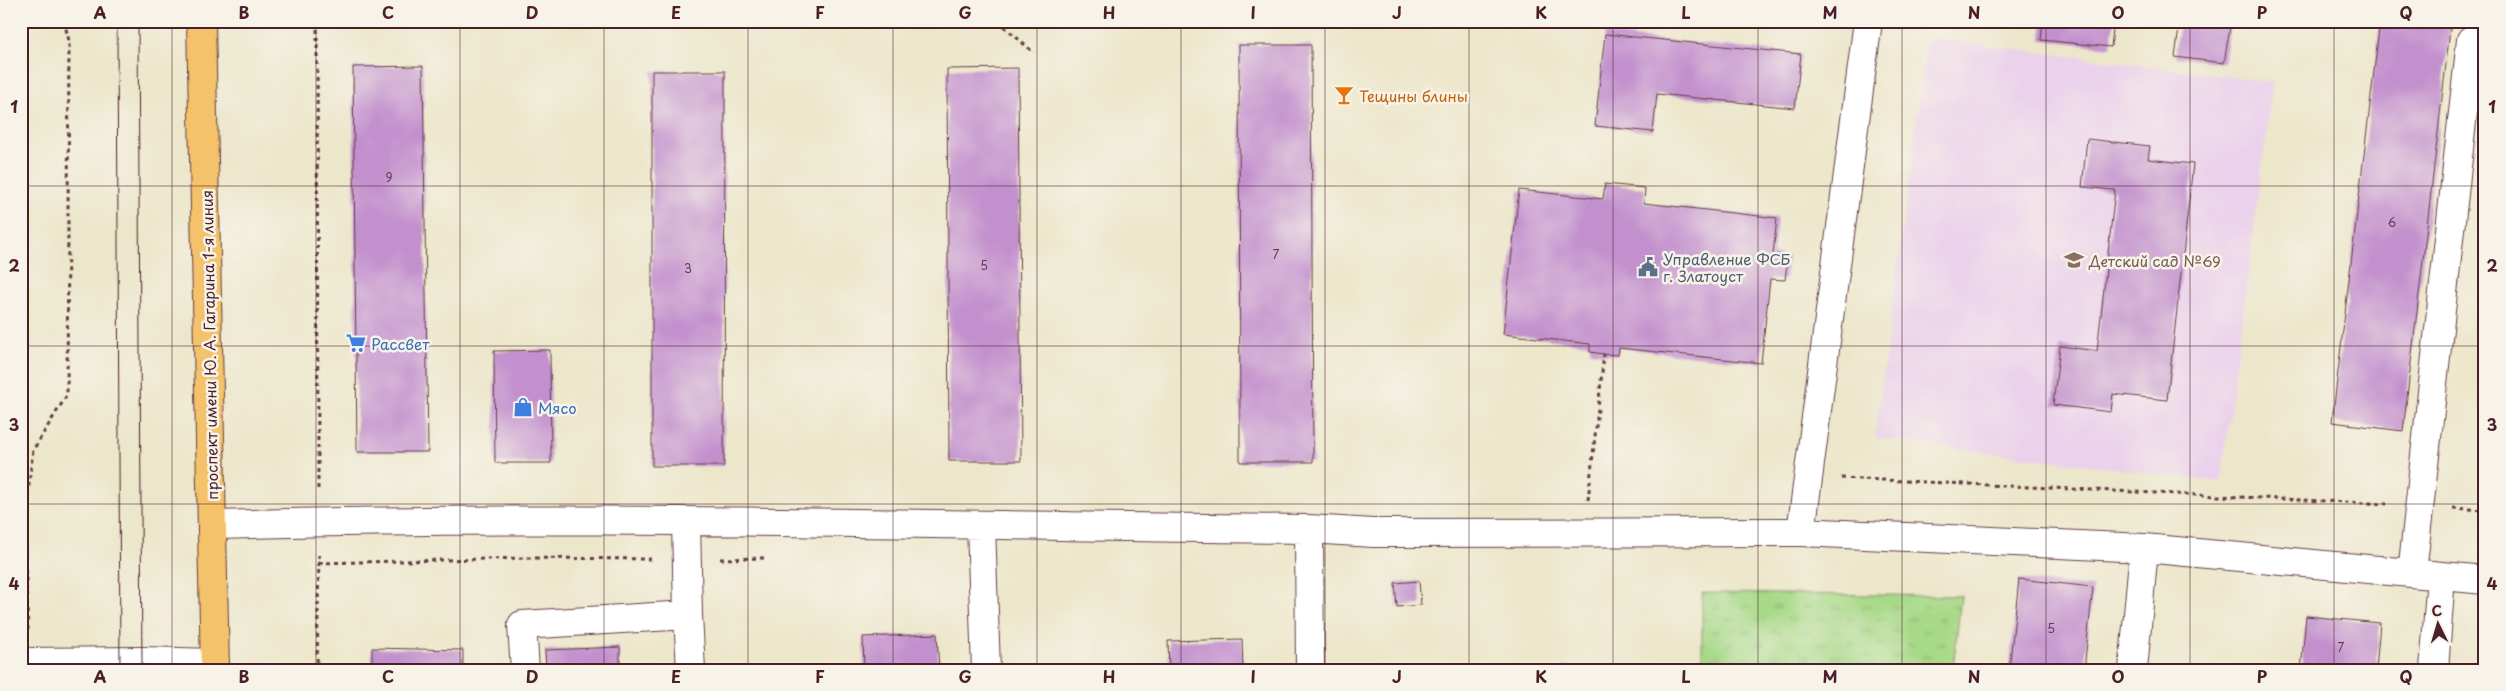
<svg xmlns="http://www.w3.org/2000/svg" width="2506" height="691" viewBox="0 0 2506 691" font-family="'Playpen Sans',sans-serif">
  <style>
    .built { fill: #ebd1eb }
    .park { fill: url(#park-tufts); stroke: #787c5a }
    .building { fill: #c290cd }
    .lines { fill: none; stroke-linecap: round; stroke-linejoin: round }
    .minor-casing { stroke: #623d43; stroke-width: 30 }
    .major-casing { stroke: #623d43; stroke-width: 30 }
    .path { stroke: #623d43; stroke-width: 3; stroke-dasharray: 4 4; stroke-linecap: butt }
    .minor { stroke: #fff; stroke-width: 28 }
    .major { stroke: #f4c26a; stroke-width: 28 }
    .tram { stroke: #4a1f2b; stroke-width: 1 }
    .grid { fill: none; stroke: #4a1f2b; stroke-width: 1; stroke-opacity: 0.55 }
    .labels { text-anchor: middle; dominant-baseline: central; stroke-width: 5; stroke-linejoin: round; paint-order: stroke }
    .number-label { font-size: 12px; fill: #683b54 }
    .food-label { font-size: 15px; fill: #c56008; stroke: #f7f3e8; text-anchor: start }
    .service-label { font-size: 15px; fill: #4e5e75; stroke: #f7f3e8; text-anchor: start }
    .education-label { font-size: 15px; fill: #785e54; stroke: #f7f3e8; text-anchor: start }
    .shop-label { font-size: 15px; fill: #366cbe; stroke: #f7f3e8; text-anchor: start }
    .street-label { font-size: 15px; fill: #4a1f2b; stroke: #f7f3e8 }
    .neatline { fill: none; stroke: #4a1f2b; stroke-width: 2 }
    .grid-label { font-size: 16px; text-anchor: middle; font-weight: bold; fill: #4a1f2b }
  </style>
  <defs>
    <pattern id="park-tufts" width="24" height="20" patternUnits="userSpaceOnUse" patternTransform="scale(1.25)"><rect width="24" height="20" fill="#a7d988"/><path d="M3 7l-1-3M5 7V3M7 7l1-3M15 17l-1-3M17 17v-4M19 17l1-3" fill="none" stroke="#91ba76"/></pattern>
  </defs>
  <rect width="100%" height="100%" fill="#f7f3e8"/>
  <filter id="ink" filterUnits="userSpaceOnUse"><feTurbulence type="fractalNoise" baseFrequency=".02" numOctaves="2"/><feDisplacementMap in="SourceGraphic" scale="10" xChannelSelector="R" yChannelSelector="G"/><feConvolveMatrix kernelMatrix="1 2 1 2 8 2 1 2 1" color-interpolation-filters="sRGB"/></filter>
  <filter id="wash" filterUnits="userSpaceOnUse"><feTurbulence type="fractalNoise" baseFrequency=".0096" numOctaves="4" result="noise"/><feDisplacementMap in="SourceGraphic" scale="20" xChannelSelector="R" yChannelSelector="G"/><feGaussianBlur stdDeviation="1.12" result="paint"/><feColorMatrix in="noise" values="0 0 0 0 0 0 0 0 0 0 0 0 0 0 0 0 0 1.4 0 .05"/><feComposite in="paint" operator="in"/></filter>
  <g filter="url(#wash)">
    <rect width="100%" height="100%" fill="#ece6ca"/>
    <path class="built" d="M1927,38L2273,82L2221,482L1875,438Z"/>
    <path class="park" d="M1702,593L1961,596L1953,670H1702Z"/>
    <g id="blocks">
      <path class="building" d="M2043,21H2114L2111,47L2041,40Z
        M2180,21L2230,27L2224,63L2175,57Z
        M2380,21H2451L2403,431L2332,422Z
        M1605,34L1801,54L1795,108L1657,94L1653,132L1595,126Z
        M1239,45H1311L1313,462H1240Z
        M423,66L428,452H357L353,67Z
        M1018,68L1021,461H949L947,69Z
        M652,71H725L724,466H652Z
        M2087,139L2150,146L2148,159L2193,164L2167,400L2113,394L2111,412L2053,405L2060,346L2097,351L2115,190L2082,187Z
        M1605,184L1645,188L1644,203L1777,218L1773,254L1788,256L1785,280L1770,279L1761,363L1619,348L1618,355L1604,354L1590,352V344L1503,334L1519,190L1603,199Z
        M550,350L551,463H495L494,351Z
        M2019,579L2093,587L2084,670H2009Z
        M1419,581L1421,605L1397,607L1395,583Z
        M2306,616L2380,623L2376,670H2301Z
        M937,634L939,670H864L863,637Z
        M1242,639L1243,670H1169L1168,641Z
        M620,647V670H546L545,650Z
        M372,648L463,650V670H372Z
        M1564,666L1589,669V670H1563Z"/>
    </g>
  </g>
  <g filter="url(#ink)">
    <use href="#blocks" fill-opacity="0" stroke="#623d43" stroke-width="1"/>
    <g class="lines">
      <defs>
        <path id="minor" d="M212,525C578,514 944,526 1309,529L1373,533L1801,532L2144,548L2485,580
          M981,526L986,670
          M1309,529L1310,670
          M1801,532L1868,21
          M2412,573L2471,40
          M688,615L691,670
          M21,662L142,661L215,663
          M525,670L522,625L688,615L686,522
          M2133,670L2144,548
          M2434,670L2441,576"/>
        <path id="major" d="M201,21L215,670"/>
      </defs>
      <use href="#minor" class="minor-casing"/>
      <use href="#major" class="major-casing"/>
      <path class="path" d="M317,21L318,489
        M998,21L1034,53
        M1841,478L2387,504
        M1588,500L1604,354
        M2453,508L2485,510
        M720,559L764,558
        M319,563L526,558L654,559
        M28,630L24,527L33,450L67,395L69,41L64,21
        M317,670L319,555"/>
      <use href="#minor" class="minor"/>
      <use href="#major" class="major"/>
      <path class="tram" d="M117,21L120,670
        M138,21L142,670"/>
    </g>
  </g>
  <path class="grid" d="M172,21V670M316,21V670M460,21V670M604,21V670M748,21V670M893,21V670M1037,21V670M1181,21V670M1325,21V670M1469,21V670M1613,21V670M1758,21V670M1902,21V670M2046,21V670M2190,21V670M2334,21V670M21,186H2485M21,346H2485M21,504H2485"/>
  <defs>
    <symbol id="bar-bare" viewBox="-9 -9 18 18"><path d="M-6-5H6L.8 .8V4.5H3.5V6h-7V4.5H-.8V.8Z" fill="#e8710a" stroke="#f7f3e8" stroke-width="2.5" paint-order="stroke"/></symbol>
    <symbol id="school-bare" viewBox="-9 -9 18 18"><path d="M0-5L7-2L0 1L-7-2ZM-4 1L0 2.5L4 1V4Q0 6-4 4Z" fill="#8d6e63" stroke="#f7f3e8" stroke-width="2.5" paint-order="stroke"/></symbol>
    <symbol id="civic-bare" viewBox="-9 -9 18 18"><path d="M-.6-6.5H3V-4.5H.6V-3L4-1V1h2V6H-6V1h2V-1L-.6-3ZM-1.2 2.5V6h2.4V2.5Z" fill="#5c6f8a" stroke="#f7f3e8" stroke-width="2.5" paint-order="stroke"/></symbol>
    <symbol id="supermarket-bare" viewBox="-9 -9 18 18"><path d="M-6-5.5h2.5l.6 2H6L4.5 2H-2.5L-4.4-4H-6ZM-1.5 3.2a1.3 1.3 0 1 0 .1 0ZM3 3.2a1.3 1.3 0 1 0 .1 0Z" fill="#3f7fe0" stroke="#f7f3e8" stroke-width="2.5" paint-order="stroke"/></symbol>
    <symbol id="shop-bare" viewBox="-9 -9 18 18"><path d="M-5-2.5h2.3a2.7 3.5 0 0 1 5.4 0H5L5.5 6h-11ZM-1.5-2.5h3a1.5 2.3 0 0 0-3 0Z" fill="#3f7fe0" stroke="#f7f3e8" stroke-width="2.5" paint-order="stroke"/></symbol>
  </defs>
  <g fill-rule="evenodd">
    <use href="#bar-bare" x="1330" y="81" width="28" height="28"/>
    <use href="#school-bare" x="2060" y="246" width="28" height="28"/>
    <use href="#civic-bare" x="1634" y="253" width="28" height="28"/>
    <use href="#supermarket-bare" x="342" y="329" width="28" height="28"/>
    <use href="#shop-bare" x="509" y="393" width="28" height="28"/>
  </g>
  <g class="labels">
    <g class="number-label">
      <text x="389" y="177">9</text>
      <text x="2392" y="222">6</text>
      <text x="1276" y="254">7</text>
      <text x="984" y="265">5</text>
      <text x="688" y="268">3</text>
      <text x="2051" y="628">5</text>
      <text x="2341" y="647">7</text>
    </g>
    <g class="food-label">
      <text x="1359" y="95">Тещины блины</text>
    </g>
    <g class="service-label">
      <text x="1663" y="258">Управление ФСБ<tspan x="1663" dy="17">г. Златоуст</tspan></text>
    </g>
    <g class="education-label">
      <text x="2089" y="260">Детский сад №69</text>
    </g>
    <g class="shop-label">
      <text x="371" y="343">Рассвет</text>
      <text x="538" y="407">Мясо</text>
    </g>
    <g class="street-label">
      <text transform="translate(209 345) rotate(-91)">проспект имени Ю. А. Гагарина 1-я линия</text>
    </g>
  </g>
  <rect width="2506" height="691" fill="none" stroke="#f7f3e8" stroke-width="55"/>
  <g transform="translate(2438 624) rotate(355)" stroke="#f7f3e8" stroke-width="4" paint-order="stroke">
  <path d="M0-4L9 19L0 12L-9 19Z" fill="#4a1f2b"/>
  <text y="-8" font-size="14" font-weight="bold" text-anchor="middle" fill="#4a1f2b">С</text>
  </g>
  <rect x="28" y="28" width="2450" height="636" class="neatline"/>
  <g class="grid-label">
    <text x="100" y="19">A</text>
    <text x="244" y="19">B</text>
    <text x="388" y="19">C</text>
    <text x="532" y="19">D</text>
    <text x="676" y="19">E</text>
    <text x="820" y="19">F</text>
    <text x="965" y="19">G</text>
    <text x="1109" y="19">H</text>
    <text x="1253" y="19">I</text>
    <text x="1397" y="19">J</text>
    <text x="1541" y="19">K</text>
    <text x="1686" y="19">L</text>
    <text x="1830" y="19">M</text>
    <text x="1974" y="19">N</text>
    <text x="2118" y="19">O</text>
    <text x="2262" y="19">P</text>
    <text x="2406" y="19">Q</text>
    <text x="14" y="113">1</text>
    <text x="2492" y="113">1</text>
    <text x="14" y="272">2</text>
    <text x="2492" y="272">2</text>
    <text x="14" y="431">3</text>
    <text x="2492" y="431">3</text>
    <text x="14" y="590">4</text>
    <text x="2492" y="590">4</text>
    <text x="100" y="683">A</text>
    <text x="244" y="683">B</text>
    <text x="388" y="683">C</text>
    <text x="532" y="683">D</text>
    <text x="676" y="683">E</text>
    <text x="820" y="683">F</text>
    <text x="965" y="683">G</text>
    <text x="1109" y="683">H</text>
    <text x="1253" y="683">I</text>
    <text x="1397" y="683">J</text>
    <text x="1541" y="683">K</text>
    <text x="1686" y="683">L</text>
    <text x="1830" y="683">M</text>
    <text x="1974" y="683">N</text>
    <text x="2118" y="683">O</text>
    <text x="2262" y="683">P</text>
    <text x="2406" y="683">Q</text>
  </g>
</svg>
